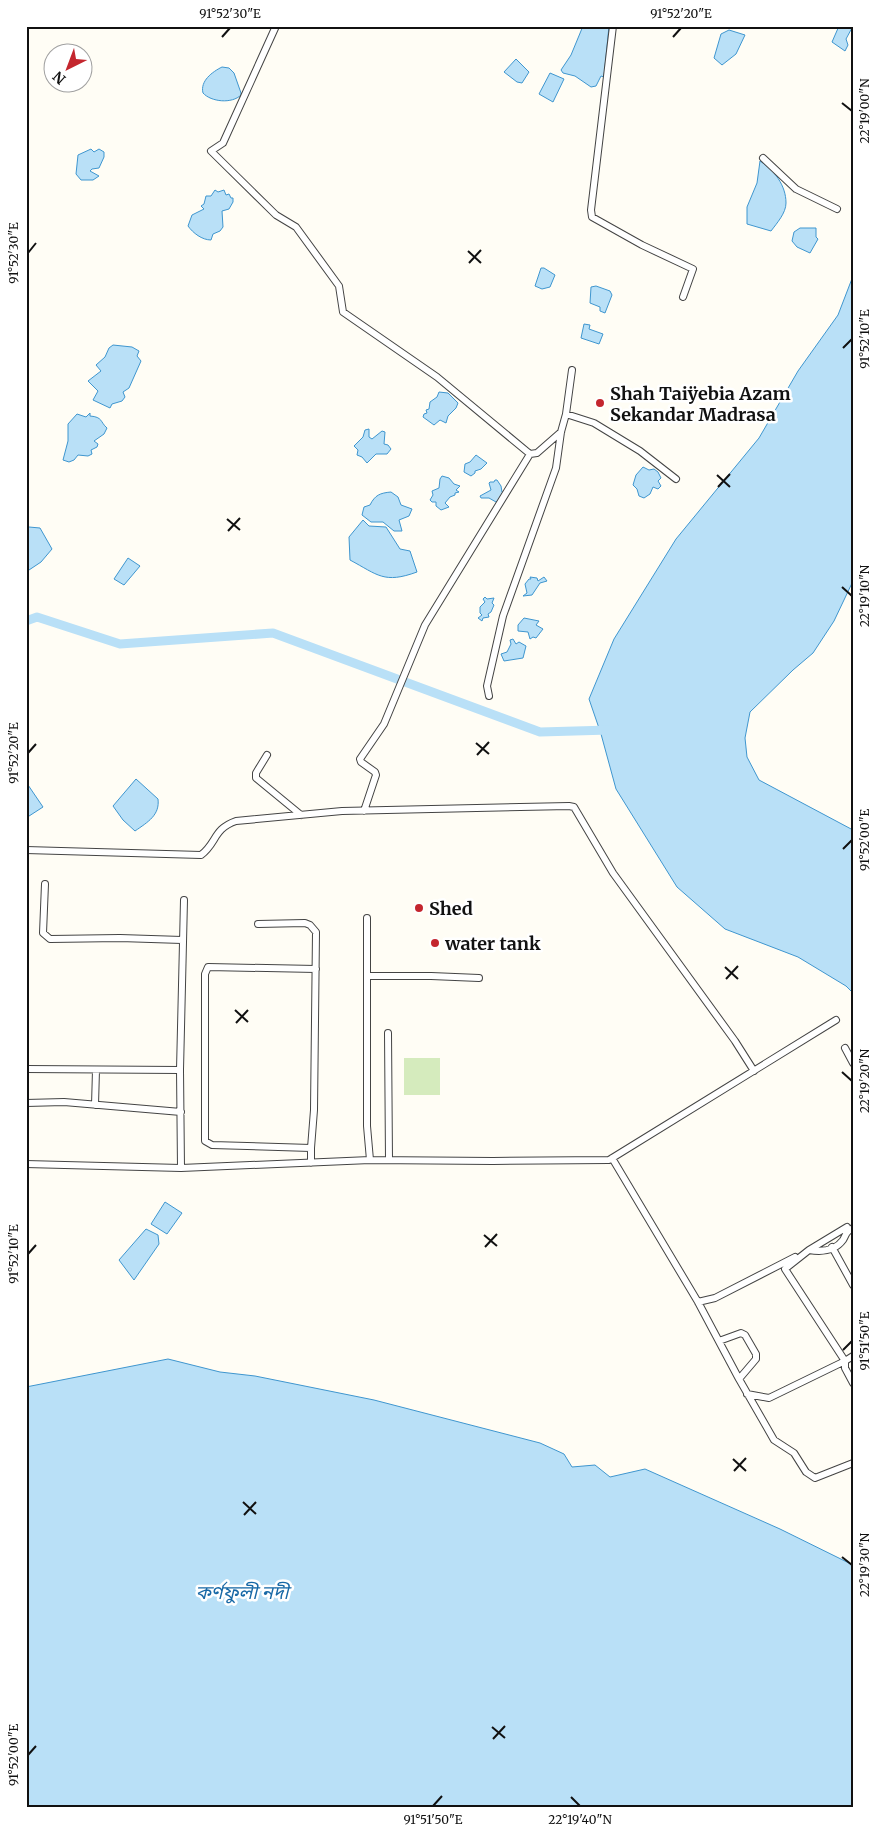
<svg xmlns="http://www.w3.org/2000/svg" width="879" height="1833" viewBox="0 0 879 1833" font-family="Merriweather,'Noto Sans Bengali',serif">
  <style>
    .green { fill: #d5ebbd }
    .water { fill: #b9e0f7; stroke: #3f96cf }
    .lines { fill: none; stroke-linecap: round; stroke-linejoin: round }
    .canal { stroke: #b9e0f7; stroke-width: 9 }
    .street-casing { stroke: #444; stroke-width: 8 }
    .street { stroke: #fff; stroke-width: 6 }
    .ticks { fill: none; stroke: #111; stroke-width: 2 }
    .poi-dot { fill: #c4262e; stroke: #fff; stroke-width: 2 }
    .labels { text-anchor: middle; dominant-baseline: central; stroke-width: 5; stroke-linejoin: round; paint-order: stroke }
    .poi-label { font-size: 18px; font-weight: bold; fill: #111; stroke: #fff; text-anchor: start }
    .water-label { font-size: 19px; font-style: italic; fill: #1768a6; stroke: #fff }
    .neatline { fill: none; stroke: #111; stroke-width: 2 }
    .ticks-label { font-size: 12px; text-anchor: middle; fill: #111 }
  </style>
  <rect width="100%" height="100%" fill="#fffdf5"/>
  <path class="green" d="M404,1058H440V1095H404Z"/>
  <path class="water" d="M583,26H609L604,77L601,76L596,86L591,87L575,76L563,73L561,70L571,55Z
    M839,26H853L846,39L848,45L845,51L832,42Z
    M729,30L745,35L736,54L722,65L714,58L721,34Z
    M516,59L529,72L522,83L517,82L504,72Z
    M222,67L229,68L234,73L241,93V95C232,104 211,102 203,93C200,81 212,72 222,67Z
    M550,73L564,79L553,102L539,94Z
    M91,149L94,152L99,149L104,152V157L99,168L92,169L90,171L99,176L93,180H81L76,174L78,155Z
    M760,161C774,170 786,185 786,203C786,213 777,223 771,231L747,224V207L757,183Z
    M215,190L218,192L224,190L226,195L229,194L231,198H233V202L229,209L222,211L223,227L220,231L213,234L211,240C202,240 193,233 188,226L192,215L204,209L201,206L204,204L206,196H211Z
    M800,228H816V237L818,239L810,253L797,247L792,241L794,232Z
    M541,268H544L555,275L550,287L542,289L535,286Z
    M853,276V581L834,621L813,653L793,670L750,712L745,738L747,757L759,780L853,830V993L846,986L798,957L725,929L677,887L616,789L601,734L589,699L614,639L676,539L759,438L798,371L838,315Z
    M596,286L610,291L612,295L605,313L600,311V307L590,303L591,287Z
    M584,324L590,325L589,329L603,334L599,344L581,338Z
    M113,345L132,347L139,351L137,356L141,361L129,388L123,392L125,397L122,401L112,404L110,408L93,400L98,391L88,381L101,371L96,365L105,357L109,348Z
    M439,392L448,393L458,403L456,408L448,416L446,423L440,420L434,425L423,417L424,414L427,413L426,410L429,409L430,402L437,397Z
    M90,413V416C103,417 100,422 107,428L104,434L94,441L98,444L97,447L91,450L92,454L88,456L78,455L74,460L69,462L63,460L68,441V424L77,414L86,417Z
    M369,429V437L372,439L382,431L385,432L384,444L388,445L391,449L387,454H376L367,463L362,457L357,455L358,450L354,446L363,437L365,430Z
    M476,455L487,463L481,469L475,471V473L471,476L464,472L465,464L470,462Z
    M643,467L649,470L654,469L658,472L661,478L658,481L661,486L658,489L653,487L650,494L644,498L639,496L637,489L633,485L636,475Z
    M442,476L449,478L454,484L460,486L456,490L459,492L455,493V495L450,497L445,503L449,507L441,510L436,506V502H432L430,500L433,495L432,491L439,488L440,479Z
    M495,480H497L501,486L502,492L505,493L496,502L489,498H481L480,496L491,490L489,483L490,482H494Z
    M391,492L398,497L401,505L412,509L409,516L399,520L402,531H394L383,522H371L362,515L364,507L370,505C375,495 380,493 391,492Z
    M363,520L369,526L386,527L400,549L410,551L417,572C384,584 378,575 350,560L349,537Z
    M29,527L40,528L52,549L41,562L26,572V530Z
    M128,558L140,566L124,585L114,579Z
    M530,577L537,578L538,581L544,577L547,581L540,583L532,595L523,596L527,593L525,584L529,579H531Z
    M485,597L487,599L494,598L492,603L494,605L491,612L488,614L489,617L483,618L482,621L478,618L482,615L480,613V607L485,602L483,599Z
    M524,618L539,621L536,625L543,629L536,638L533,637L530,639L528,632L518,631V625Z
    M513,639L516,644L519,642L526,646L523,658L504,661L501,654L507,652L511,644L510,640Z
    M136,779L158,799C160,815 148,822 135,831L123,820L113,806Z
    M26,782L43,807L26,818Z
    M165,1202L182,1213L167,1234L151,1224Z
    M146,1229L158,1235L159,1244L134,1280L119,1260Z
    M168,1359L220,1372L255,1376L374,1400L540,1443L564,1454L572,1467L595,1465L610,1477L645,1469L780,1529L853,1565V1807H26V1387Z"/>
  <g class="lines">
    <path class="canal" d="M26,621L37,617L120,644L273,633L540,732L610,730"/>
    <defs>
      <path id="street" d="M276,26L223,143L211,151L276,215L296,227L339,286L343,312L437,377L530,454
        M613,26L591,210L592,217L642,245L693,269L683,297
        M763,158L796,189L837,209
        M566,414L594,423L640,451L676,479
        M489,696L487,686L503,616L556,468L561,432L566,414L572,370
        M267,755L256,773V778L301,815
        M364,811L376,775L375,772L361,762L360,759L384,724L425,625L530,454L537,453L561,432
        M26,850L201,855C217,843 213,829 236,821L342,811L569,806L574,807L613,873L735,1041L754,1071
        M45,884L43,933L50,939L120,938L182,940
        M367,918V1126L370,1160
        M258,924L305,923L310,925L316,932L314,1110L311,1148
        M368,976H431L479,978
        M388,1033L389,1160
        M845,1048L853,1063
        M26,1069L180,1070
        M26,1103L64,1102L181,1112
        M95,1105L96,1070
        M612,1158L698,1302L739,1379L774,1440L794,1453L806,1472L815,1478L853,1463
        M311,1163V1148L212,1145L205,1141V974L208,967L316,969
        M26,1164L181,1168L370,1160L493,1161L609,1160L836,1020
        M181,1168L180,1070L184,900
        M853,1228C845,1233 847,1233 843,1240C835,1251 821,1252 809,1250L785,1269L845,1361L853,1356
        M832,1247L853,1285
        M809,1250L847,1227
        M698,1302L715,1298L795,1257
        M719,1341L741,1333L745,1335L756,1354V1359L739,1379
        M747,1394L769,1398L845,1361V1368L853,1383"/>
    </defs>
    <use href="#street" class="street-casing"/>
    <use href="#street" class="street"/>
  </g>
  <path class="ticks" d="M222,37L230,28M673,37L681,28M842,103L852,111M468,251L481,263M28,253L36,243M469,263L481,250M843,348L852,339M717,475L730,487M718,487L730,474M227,519L240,530M228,531L240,518M842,587L852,596M476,743L489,754M28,753L36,744M477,755L489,742M843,849L852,840M725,967L738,979M726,979L738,966M235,1010L248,1022M236,1023L248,1010M842,1072L852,1081M484,1235L497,1246M485,1247L497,1234M28,1254L36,1245M843,1350L852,1341M733,1459L746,1471M734,1471L746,1458M243,1502L256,1514M244,1515L256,1502M842,1557L852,1565M492,1727L505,1738M493,1739L505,1726M28,1755L36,1746M571,1797L580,1806M433,1806L442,1796"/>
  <g class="poi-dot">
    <circle cx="600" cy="403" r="5"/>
    <circle cx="419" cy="908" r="5"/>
    <circle cx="435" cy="943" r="5"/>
  </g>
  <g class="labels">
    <g class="poi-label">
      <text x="610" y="393">Shah Taiÿebia Azam<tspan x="610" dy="21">Sekandar Madrasa</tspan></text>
      <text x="429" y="908">Shed</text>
      <text x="445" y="943">water tank</text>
    </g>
    <g class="water-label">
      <text x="242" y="1592">কর্ণফুলী নদী</text>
    </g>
  </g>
  <rect width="879" height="1833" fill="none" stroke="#ffffff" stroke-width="55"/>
  <g transform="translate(68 68) rotate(222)"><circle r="24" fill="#ffffff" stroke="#a0a0a0"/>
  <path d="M0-4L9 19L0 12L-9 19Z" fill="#c4262e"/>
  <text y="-8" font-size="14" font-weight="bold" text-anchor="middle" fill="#111111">N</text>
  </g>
  <rect x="28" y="28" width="824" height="1778" class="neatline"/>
  <g class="ticks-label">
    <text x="230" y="18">91°52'30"E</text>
    <text x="681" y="18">91°52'20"E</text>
    <text transform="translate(865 111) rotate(-90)" y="4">22°19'00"N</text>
    <text transform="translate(14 253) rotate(-90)" y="4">91°52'30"E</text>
    <text transform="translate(865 339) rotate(-90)" y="4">91°52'10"E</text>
    <text transform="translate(865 596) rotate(-90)" y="4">22°19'10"N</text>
    <text transform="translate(14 753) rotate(-90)" y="4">91°52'20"E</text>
    <text transform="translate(865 840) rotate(-90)" y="4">91°52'00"E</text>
    <text transform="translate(865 1081) rotate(-90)" y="4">22°19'20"N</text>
    <text transform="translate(14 1254) rotate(-90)" y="4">91°52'10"E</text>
    <text transform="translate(865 1341) rotate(-90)" y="4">91°51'50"E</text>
    <text transform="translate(865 1565) rotate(-90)" y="4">22°19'30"N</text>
    <text transform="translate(14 1755) rotate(-90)" y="4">91°52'00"E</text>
    <text x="433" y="1824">91°51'50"E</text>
    <text x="580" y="1824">22°19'40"N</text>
  </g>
</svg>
